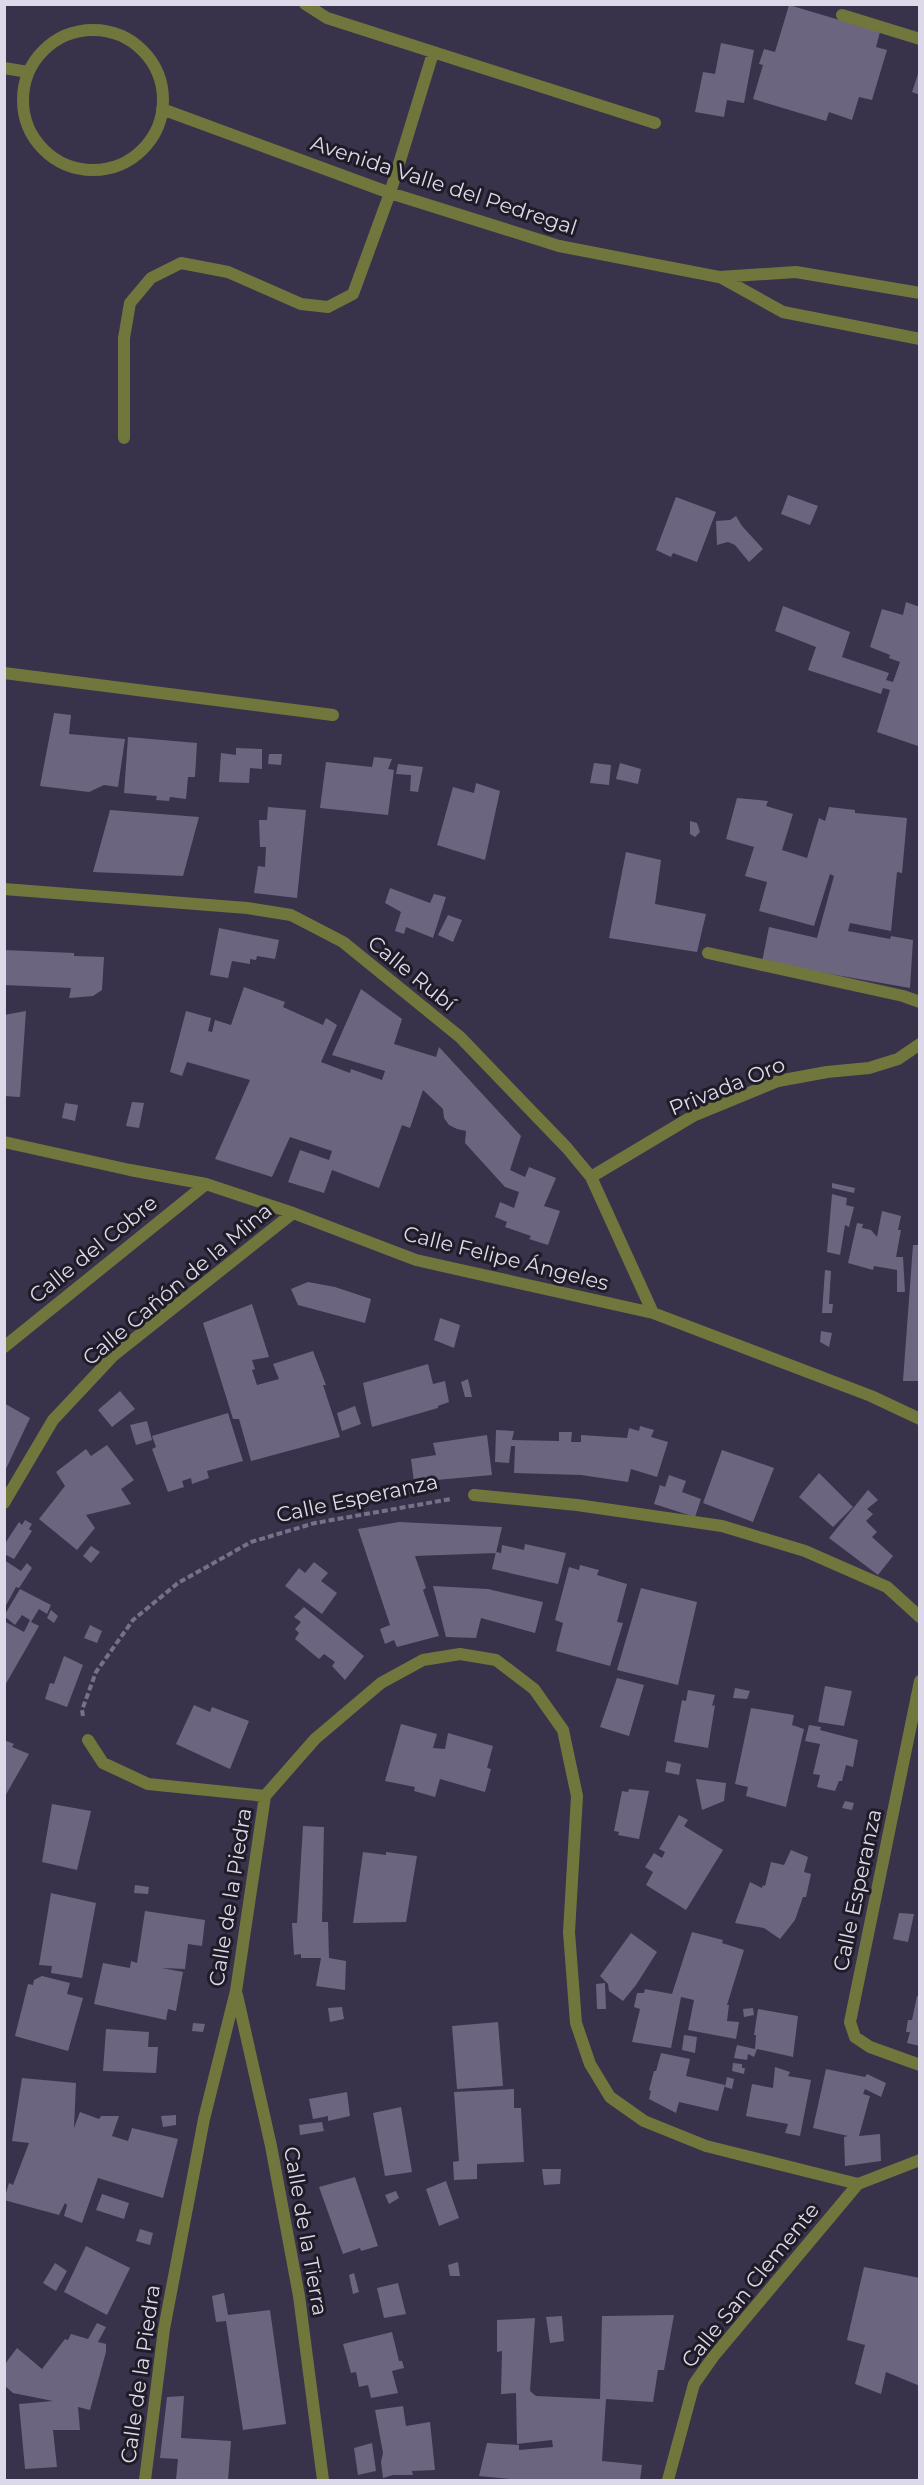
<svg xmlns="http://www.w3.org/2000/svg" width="924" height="2485" viewBox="0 0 924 2485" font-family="Montserrat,sans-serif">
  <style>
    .building { fill: #6c6580 }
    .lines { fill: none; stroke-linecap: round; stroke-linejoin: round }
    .path { stroke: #767186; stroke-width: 4; stroke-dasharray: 6 3; stroke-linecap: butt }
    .lane { stroke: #71763d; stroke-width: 12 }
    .street { stroke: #71763d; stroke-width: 12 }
    .labels { text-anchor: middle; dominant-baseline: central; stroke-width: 6; stroke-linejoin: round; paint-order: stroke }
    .street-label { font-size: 21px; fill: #ddd9e9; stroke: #1f1c27 }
  </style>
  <rect width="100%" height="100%" fill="#39324b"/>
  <path class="building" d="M789,5L880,32L876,47L887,50L872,100L859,97L852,120L829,112L826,121L753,99L763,65L759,64L764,49L775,52Z
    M721,43L754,50L744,103L727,100L724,117L695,112L703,72L715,74Z
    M919,71H920V95L912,92Z
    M788,495L818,506L810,525L781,514Z
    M676,497L716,512L697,562L673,553L671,557L656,550Z
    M736,516L742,526L763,549L749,562L735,545L728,542L717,545L716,521L730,520Z
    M906,602L920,607V740L918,746L877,732L890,690L883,688L881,694L808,670L816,647L775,631L783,606L850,632L842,657L889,673L886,680L893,682L900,662L889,658L890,655L870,647L882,609L903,615Z
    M54,713L71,715L69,734L125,739L118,787L104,785L89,792L40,786Z
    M128,737L197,743L195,777H188L186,799L170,797L169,801L156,800L157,796L124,793Z
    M236,748L262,749V769L250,768L249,783L219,782L221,753L236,755Z
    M269,754H282L281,765L268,764Z
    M374,757L392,759L388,769L394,770L388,815L320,808L326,762L372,767Z
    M594,763L611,765L609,785L590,783Z
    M620,763L641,769L638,784L616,779Z
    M398,764L423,767L418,792L410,791L411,775L396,774Z
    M476,783L500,791L485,860L437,845L453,787L474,793Z
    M737,798L768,801L766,806L793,814L782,850L807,858L819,818L825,821L829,807L855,810V813L907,818L902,873L897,872L891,931L850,923L848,931L890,939L891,936L913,940L910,988L762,962L769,927L817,938L834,876L830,874L814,926L759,911L767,882L745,876L754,847L726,839Z
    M268,807L306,810L297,898L254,893L258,866L265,867L266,847H260L259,820H267Z
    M110,810L199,817L183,876L93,872Z
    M690,821L697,823L700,832L695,837L690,834Z
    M626,852L661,860L655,904L706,914L697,952L609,938Z
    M390,888L430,903L434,894L446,897L433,938L406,927L404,934L395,931L401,912L385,903Z
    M448,915L462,920L453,942L438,935Z
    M219,928L279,940L275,959L257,956L256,960L250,959V964L232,961L228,978L210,975Z
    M4,950L74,953V956L104,957L102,990L93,996L69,998L71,988L4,985Z
    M244,987L285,1002L283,1007L323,1025L326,1018L337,1025L321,1062L350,1073L351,1069L382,1080L385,1071L332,1055L361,989L402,1019L394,1044L436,1057L439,1047L521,1136L510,1170L525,1177L529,1167L556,1178L544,1206L560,1211L548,1245L529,1239L531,1236L505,1227L507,1222L495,1217L500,1202L514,1208L519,1192L505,1187L465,1143L466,1131L457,1129L449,1125L444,1118L443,1109L423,1090L410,1128L402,1125L379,1188L332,1170L324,1193L288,1182L300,1150L329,1160L332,1151L290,1137L272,1177L215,1159L250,1080L187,1062L182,1076L170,1072L186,1011L211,1018L208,1031L212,1032L215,1020L231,1025Z
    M26,1011L20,1097L4,1096V1015Z
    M132,1102L144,1103L139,1128L126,1126Z
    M65,1103L78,1105L75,1121L62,1118Z
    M832,1183L855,1188L854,1193L832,1188Z
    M832,1194L847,1198L846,1205L854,1207L849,1227L845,1225L840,1255L827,1252Z
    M882,1211L901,1216L898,1230H901L896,1257H903L905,1292H897V1270L874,1266L873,1270L848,1263L857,1223L863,1224L862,1228L871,1230L877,1237Z
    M913,1245H920V1381H903Z
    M825,1270L831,1271L829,1304H833L832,1313H822Z
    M308,1282L335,1287L371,1299L365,1323L298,1305L291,1289Z
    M252,1304L269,1357L252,1360L255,1369L252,1370L257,1385L279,1379L273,1364L313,1351L326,1385H323L340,1437L251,1461L239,1419H233L203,1323Z
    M440,1318L460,1325L454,1348L434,1340Z
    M821,1331L832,1333L829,1347L820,1342Z
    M428,1364L433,1384L445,1381L449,1402L438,1406V1408L372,1427L363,1383Z
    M468,1379L472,1397H465L461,1382Z
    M120,1391L135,1409L112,1427L98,1410Z
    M4,1403L30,1418L4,1473Z
    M355,1406L361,1424L342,1431L337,1413Z
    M228,1413L243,1461L207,1471L209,1478L192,1484L191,1478L182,1481L184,1487L168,1492L152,1449L156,1447L152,1436Z
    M147,1421L152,1440L136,1445L130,1425Z
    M640,1426L654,1430L651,1437L668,1442L657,1477L631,1469L628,1482L581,1475L514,1473L515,1446H511L509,1463L495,1462L496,1430L514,1431L512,1440L559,1441V1432H572L571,1442H581V1435L627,1438L629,1428L639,1431Z
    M487,1435L492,1475L414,1482L411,1459L436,1455L433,1443Z
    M107,1445L134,1480L121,1489L131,1504L86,1515L95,1528L77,1550L39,1519L65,1486L56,1472L86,1449L91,1456Z
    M722,1450L774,1468L753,1522L703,1503Z
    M819,1473L853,1507L833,1527L799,1497Z
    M669,1475L686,1481L682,1492L701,1499L695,1517L654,1504L660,1485L665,1487Z
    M868,1490L878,1500L867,1509L873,1514L866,1521L877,1532L872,1537L893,1556L878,1575L829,1538Z
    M25,1520L32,1524L29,1529L32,1531L14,1559L4,1554V1545L19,1522L22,1525Z
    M399,1522L502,1527L496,1553L415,1556L426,1588L423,1590L439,1636L397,1647L394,1640L385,1644L380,1629L390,1625L358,1529Z
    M525,1544L566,1553L558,1584L492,1569L496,1552L501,1553L502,1545L524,1550Z
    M91,1546L100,1552L91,1563L83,1556Z
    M4,1560L21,1571L27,1563L32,1568L19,1588L16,1587L4,1609Z
    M314,1562L328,1573L321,1581L337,1593L322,1614L285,1586L299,1568L305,1573Z
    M580,1565L599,1570L597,1575L627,1584L617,1622L623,1623L610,1666L556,1651L563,1623L555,1620L569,1567L579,1570Z
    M433,1586L488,1589L543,1602L535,1633L481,1618L476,1638L446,1637Z
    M641,1588L697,1602L678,1685L617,1670Z
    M20,1589L51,1605L47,1614L39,1609L31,1622L39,1626L4,1687V1621L24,1632L30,1620L22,1615L15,1625L4,1616Z
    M304,1607L364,1656L345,1680L332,1666L335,1662L324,1654L319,1659L295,1639L299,1633L295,1629L301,1622L294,1617Z
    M51,1610L58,1616L54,1623L47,1618Z
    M90,1625L102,1631L97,1643L84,1638Z
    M64,1656L83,1665L67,1707L45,1699L50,1683L54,1684Z
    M617,1678L644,1685L629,1736L600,1727Z
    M825,1686L852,1691L844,1726L818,1722Z
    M735,1688L750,1691L747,1699L733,1698Z
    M688,1690L715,1695L712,1706L715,1705L708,1748L674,1742L682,1700L686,1701Z
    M194,1705L210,1712L212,1707L249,1721L230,1769L176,1744Z
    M751,1708L794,1715L792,1725L804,1729L786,1807L746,1796L748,1787L735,1784Z
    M401,1724L437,1734L433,1748L445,1749L448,1733L493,1746L487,1768L491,1769L485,1792L440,1779L435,1797L414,1791L415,1787L385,1781Z
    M809,1725L821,1727L820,1730L858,1740L853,1767L846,1765L842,1781H839L835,1791L817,1787L820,1775L813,1774L820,1744L805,1741Z
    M4,1740L14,1744L12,1747L29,1754L4,1798Z
    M667,1761L681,1764L679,1775L665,1772Z
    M696,1779L726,1783L724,1801L702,1810Z
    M629,1789L649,1791L639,1839L618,1835L619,1832L614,1831L622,1791L628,1792Z
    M845,1801L854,1803L852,1810L842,1808Z
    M52,1804L91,1811L77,1870L42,1862Z
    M679,1815L688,1820L684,1826L723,1850L686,1910L646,1885L653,1872L645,1867L654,1853L662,1858L665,1852L659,1849Z
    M303,1826L324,1827L322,1922H328L329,1958L346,1961L345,1990L316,1986L321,1958H301V1954L294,1955L292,1923H297Z
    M791,1850L808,1857L804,1872L811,1874L806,1897H803L795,1920L780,1939L764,1928L735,1923L750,1882L762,1888L763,1885L765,1886L771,1862L784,1865Z
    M363,1852L386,1855V1852L417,1856L406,1922L353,1923Z
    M135,1885L149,1887L148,1894L134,1893Z
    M51,1893L96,1903L82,1978L51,1973L52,1966L39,1965Z
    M145,1911L205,1920L202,1946L188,1944L185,1969L162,1968L183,1972L176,2011L168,2009L166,2020L94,2004L103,1963L130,1968L131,1961L137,1963Z
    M899,1913L914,1914L908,1942L893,1939Z
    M692,1932L723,1940L722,1943L744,1950L727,2005H729L727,2021L739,2022L736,2039L688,2030L694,2000L681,1997L671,2048L632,2042L640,2009L634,2007L637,1993H644L645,1989L672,1994Z
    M631,1933L657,1952L636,1985L623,2001L609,1991L608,1984L600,1976Z
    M42,1976L70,1983L67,1994L83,1998L68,2051L15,2036L28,1984L33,1985L34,1980Z
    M605,1983L606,2009H597L596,1984Z
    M917,1996L920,1997V2046L907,2043L910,2032H906L908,2020H912Z
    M342,2007L344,2019L330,2022L328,2008Z
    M753,2008L754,2015L744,2017L743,2009Z
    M758,2009L798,2016L793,2057L757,2049L754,2057L748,2054L747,2060L734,2058L737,2045L755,2049L756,2035H754Z
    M498,2022L503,2086L457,2089L452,2026Z
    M193,2023L205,2024L203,2032L192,2031Z
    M106,2029L149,2032L148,2047H158L156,2073L103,2071Z
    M684,2035L697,2037L695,2053L682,2050Z
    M661,2053L690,2059L686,2076L725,2085L718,2111L679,2102L676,2113L649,2099L651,2091L649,2090L654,2071H656Z
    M733,2063L742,2064V2068H745L744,2074L732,2071Z
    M775,2067L790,2072L788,2076L811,2080L800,2136L785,2133L788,2124L746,2116L752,2084L773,2088Z
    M826,2069L865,2077L867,2074L886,2083L881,2097L865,2089L863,2094L870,2096L859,2136L880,2134L881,2161L845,2166L844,2137L848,2136L813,2128Z
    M727,2077L734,2079L732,2089L725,2087Z
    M22,2078L76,2083L74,2128L80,2112L99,2119L101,2116H119L112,2136L128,2141L132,2128L178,2139L163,2198L98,2178L82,2223L64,2216L67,2205L65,2203L59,2215L4,2200L9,2183L13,2185L29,2143L12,2141Z
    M514,2089V2108H521L524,2162L477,2164V2179L454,2180L453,2162L459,2161L454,2092Z
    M347,2092L350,2116L328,2121V2116L313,2119L309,2099Z
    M401,2107L412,2172L385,2176L373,2113Z
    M176,2115V2125L163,2127L161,2116Z
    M322,2122L324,2131L300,2135L299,2125Z
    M542,2169H561L560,2184L544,2185Z
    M355,2177L378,2246L361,2251L360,2248L343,2254L319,2187Z
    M446,2181L459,2218L439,2226L426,2189Z
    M396,2191L399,2198L389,2204L385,2195Z
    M102,2194L129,2203L124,2219L96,2210Z
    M140,2229L153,2233L150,2245L136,2241Z
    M86,2246L130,2268L107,2315L64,2292Z
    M458,2262L460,2276H450L448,2265Z
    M55,2263L67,2271L56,2291L43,2283Z
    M864,2267L920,2278V2386L886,2372L881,2394L855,2384L865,2345L847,2340Z
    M354,2273L359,2292L353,2294L349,2275Z
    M398,2283L406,2314L384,2318L377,2288Z
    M224,2293L228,2315L270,2310L286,2424L243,2430L226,2321L216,2322L212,2296Z
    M674,2315L664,2370H658L653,2402L606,2399L602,2461L642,2465L640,2480H519L479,2476L487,2443L519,2445V2450L553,2447L552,2440L517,2444L516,2393L501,2394L502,2351L497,2352V2320L535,2318L530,2391L536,2396L600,2399L602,2316Z
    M562,2316L564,2341L550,2343L546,2317Z
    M97,2323L106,2327L98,2342L106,2344V2352L90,2410L78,2407L80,2430H53L57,2467L25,2469L19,2404L53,2401L13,2393L5,2386V2364L17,2348L42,2369L65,2339L68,2340L71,2334L88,2339Z
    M392,2332L399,2361H402L404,2368L392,2371L398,2393L371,2398L368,2385L359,2387L356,2372L351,2373L343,2344Z
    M184,2396L181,2438L231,2441L228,2480H176L178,2459L160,2458L167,2397Z
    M403,2406L406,2426L430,2422L435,2470L412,2471L413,2475H393L383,2478L381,2462L383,2453L375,2410Z
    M372,2443L376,2471L358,2475L354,2448Z"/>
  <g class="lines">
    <path class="path" d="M83,1716L82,1710L96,1672L133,1620L178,1583L251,1542L315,1523L451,1499"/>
    <path class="lane" d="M842,15L920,39"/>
    <path class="street" d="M305,4L327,18L655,123
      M23 100a70 70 0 1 1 140 0a70 70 0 1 1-140 0Z
      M4,68L28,72
      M162,109L390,193L559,246L719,277L796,272L920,293
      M720,277L783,312L920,339
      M124,438V338L130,303L151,278L181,263L228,272L301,304L328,307L353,294L390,193L433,53
      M4,673L333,715
      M4,889L247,908L291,915L343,942L460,1037L567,1148L591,1177L653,1313
      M708,953L903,996L920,1002
      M4,1142L130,1170L206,1184L293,1213L416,1260L653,1313L871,1396L920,1419
      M591,1177L693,1116L778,1081L827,1072L869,1068L898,1059L920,1044
      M4,1347L206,1184
      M474,1495L577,1505L722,1526L805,1551L887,1587L920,1617
      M4,1503L53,1420L114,1355L293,1213
      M920,1681L850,2022L855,2037L870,2047L920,2065
      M88,1740L103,1763L148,1784L265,1796
      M237,1995L271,2146L299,2296L323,2480
      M145,2480L164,2329L204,2119L236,1991L265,1796L315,1739L381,1683L423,1660L460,1654L496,1660L534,1689L563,1730L577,1796L569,1932L576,2023L590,2064L610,2097L644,2121L706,2146L858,2184
      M668,2480L694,2384L713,2357L858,2184L920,2160"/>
  </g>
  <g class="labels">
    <g class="street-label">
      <text transform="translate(444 185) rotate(18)">Avenida Valle del Pedregal</text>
      <text transform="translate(412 973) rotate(39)">Calle Rubí</text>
      <text transform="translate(727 1086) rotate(-22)">Privada Oro</text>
      <text transform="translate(93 1249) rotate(-39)">Calle del Cobre</text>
      <text transform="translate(506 1258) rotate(14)">Calle Felipe Ángeles</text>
      <text transform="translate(177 1284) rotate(-40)">Calle Cañón de la Mina</text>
      <text transform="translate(357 1498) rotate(-12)">Calle Esperanza</text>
      <text transform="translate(857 1890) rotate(-78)">Calle Esperanza</text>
      <text transform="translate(230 1897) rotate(-81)">Calle de la Piedra</text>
      <text transform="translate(306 2231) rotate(80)">Calle de la Tierra</text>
      <text transform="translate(750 2285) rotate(-51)">Calle San Clemente</text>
      <text transform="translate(140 2374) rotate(-82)">Calle de la Piedra</text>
    </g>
  </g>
  <rect width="924" height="2485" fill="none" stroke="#ddd9e9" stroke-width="12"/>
</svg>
